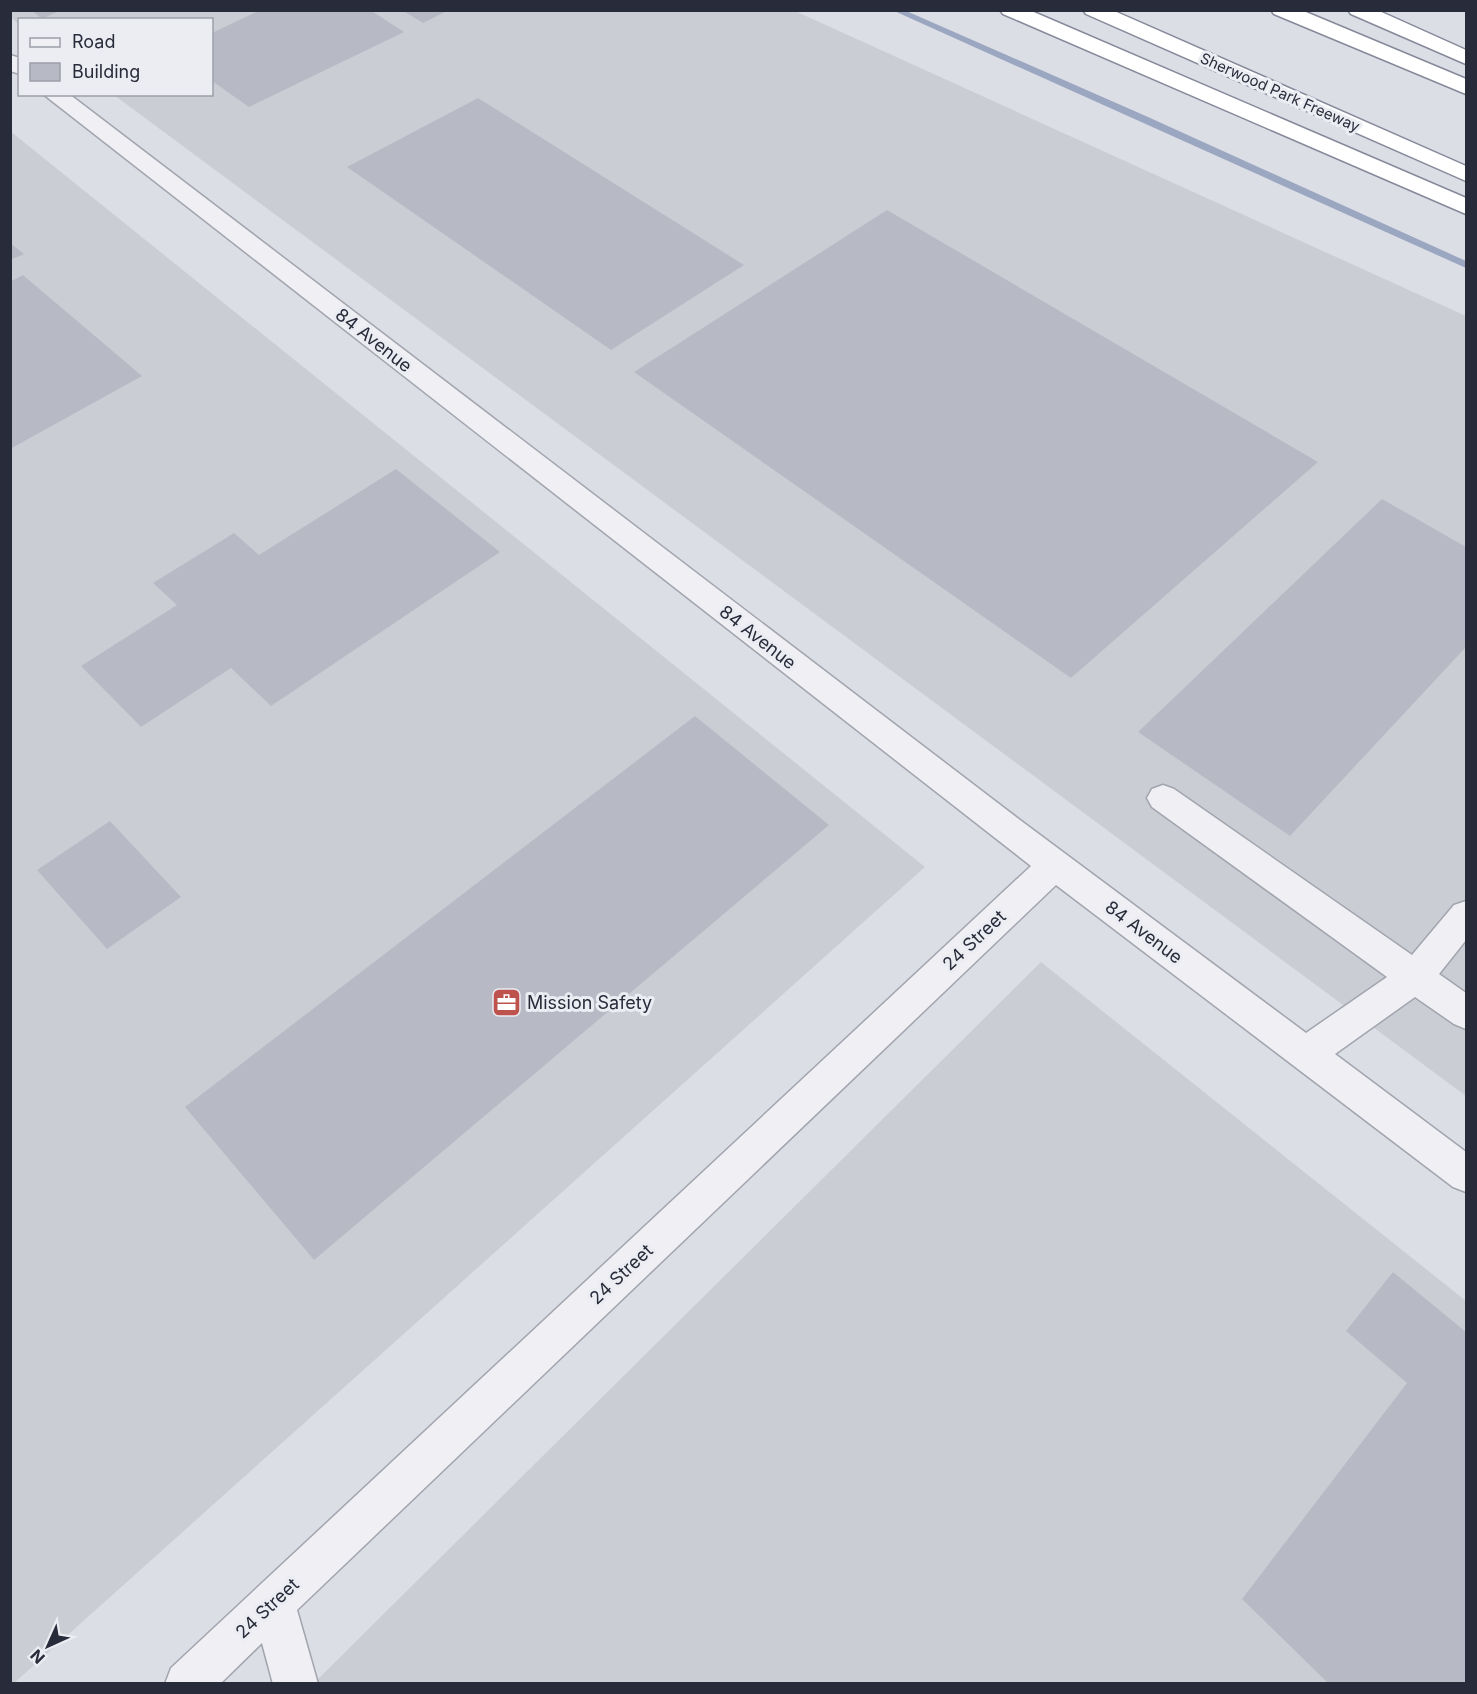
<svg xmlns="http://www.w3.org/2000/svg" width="1477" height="1694" viewBox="0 0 1477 1694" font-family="Inter,sans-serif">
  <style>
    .built { fill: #cbcdd5 }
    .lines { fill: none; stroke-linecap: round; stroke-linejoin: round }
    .stream { fill: #9ba6c1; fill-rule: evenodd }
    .building { fill: #b7bac4 }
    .minor-casing { stroke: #a2a5ae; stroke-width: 3 }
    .highway-casing { stroke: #86899a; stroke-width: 3 }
    .minor { fill: #efeff4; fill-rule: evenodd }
    .highway { fill: #fff; fill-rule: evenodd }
    .labels { text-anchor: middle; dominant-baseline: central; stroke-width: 6; stroke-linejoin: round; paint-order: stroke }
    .far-street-label { font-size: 15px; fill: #282b39; stroke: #ebedf3 }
    .street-label { font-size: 18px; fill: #282b39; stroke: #ebedf3 }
    .poi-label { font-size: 18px; fill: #282b39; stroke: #ebedf3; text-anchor: start }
  </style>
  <rect width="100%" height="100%" fill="#dcdee5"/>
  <path class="built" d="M11,10L795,11L1466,316V1096L114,95L212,94V20H20L19,24L11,18Z
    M10,131L925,867L13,1684L10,1683Z
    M1041,962L1466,1301V1683L313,1684Z"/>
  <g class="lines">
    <path class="stream" d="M892,10H904L1148,117L1466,261V268Z"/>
  </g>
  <path class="building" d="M31,10H61L42,19Z
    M260,10H370L404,32L249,107L212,81V33Z
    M402,10H449L423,23Z
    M478,98L744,265L611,350L347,167Z
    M887,210L1318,462L1071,678L634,372Z
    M10,243L24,254L10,260Z
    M23,275L142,376L10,449V282Z
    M396,469L500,552L271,706L231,668L141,727L81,666L177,605L153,583L234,533L259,555Z
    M1382,499L1466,547V647L1290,836L1138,732Z
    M695,716L829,825L314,1260L185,1107Z
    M110,821L181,897L107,949L37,870Z
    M1393,1272L1466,1332V1684H1329L1242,1599L1407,1383L1346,1331Z"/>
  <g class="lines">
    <defs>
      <path id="minor" d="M10,55L20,58V74L10,71Z
        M43,94H69L1024,823L1306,1033L1387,977L1152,807L1147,798L1152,789L1163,785L1174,789L1412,955L1454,905L1466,901V940L1439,974L1466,993V1029L1454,1024L1415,997L1335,1054L1466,1152V1192L1453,1187L1056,885L297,1610L318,1684H273L262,1643L220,1684H165L171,1668L1031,866Z"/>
      <path id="highway" d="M1000,10H1029L1466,198V214L1003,14Z
        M1083,10H1112L1466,166V181L1086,14Z
        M1271,10H1301L1466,79V94L1274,14Z
        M1348,10H1377L1466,50V64L1351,14Z"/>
    </defs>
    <use href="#minor" class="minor-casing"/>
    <use href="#highway" class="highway-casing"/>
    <use href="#minor" class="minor"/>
    <use href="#highway" class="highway"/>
  </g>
  <defs>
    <symbol id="office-square" viewBox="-11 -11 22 22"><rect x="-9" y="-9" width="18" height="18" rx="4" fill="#be524d" stroke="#ebedf3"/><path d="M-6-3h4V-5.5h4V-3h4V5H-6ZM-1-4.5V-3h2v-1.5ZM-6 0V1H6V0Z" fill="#fff"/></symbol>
  </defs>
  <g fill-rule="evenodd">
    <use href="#office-square" x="490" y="986" width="33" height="33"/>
  </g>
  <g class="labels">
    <g class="far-street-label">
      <text transform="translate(1280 92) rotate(24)">Sherwood Park Freeway</text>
    </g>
    <g class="street-label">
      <text transform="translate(374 340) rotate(38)">84 Avenue</text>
      <text transform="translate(758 637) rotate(38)">84 Avenue</text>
      <text transform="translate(1144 932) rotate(37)">84 Avenue</text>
      <text transform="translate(974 940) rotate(-43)">24 Street</text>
      <text transform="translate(621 1274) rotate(-43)">24 Street</text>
      <text transform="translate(267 1608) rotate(-43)">24 Street</text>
    </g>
    <g class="poi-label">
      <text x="527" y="1002">Mission Safety</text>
    </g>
  </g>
  <rect width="1477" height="1694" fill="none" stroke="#282b39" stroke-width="24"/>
  <rect x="18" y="18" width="195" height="78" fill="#ebedf3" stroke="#9d9fa9" stroke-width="1.5"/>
  <rect x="30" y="38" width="30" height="9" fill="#efeff4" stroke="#9d9fa9" stroke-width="1.5"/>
  <text x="72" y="48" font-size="18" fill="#282b39">Road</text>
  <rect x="30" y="63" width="30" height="18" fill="#b7bac4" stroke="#9d9fa9" stroke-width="1.5"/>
  <text x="72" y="78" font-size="18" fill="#282b39">Building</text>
  <g transform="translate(48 1646) rotate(225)" stroke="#ebedf3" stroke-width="4.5" paint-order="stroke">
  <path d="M0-4.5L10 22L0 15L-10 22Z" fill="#282b39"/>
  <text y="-9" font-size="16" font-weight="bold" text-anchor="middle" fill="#282b39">N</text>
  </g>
</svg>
